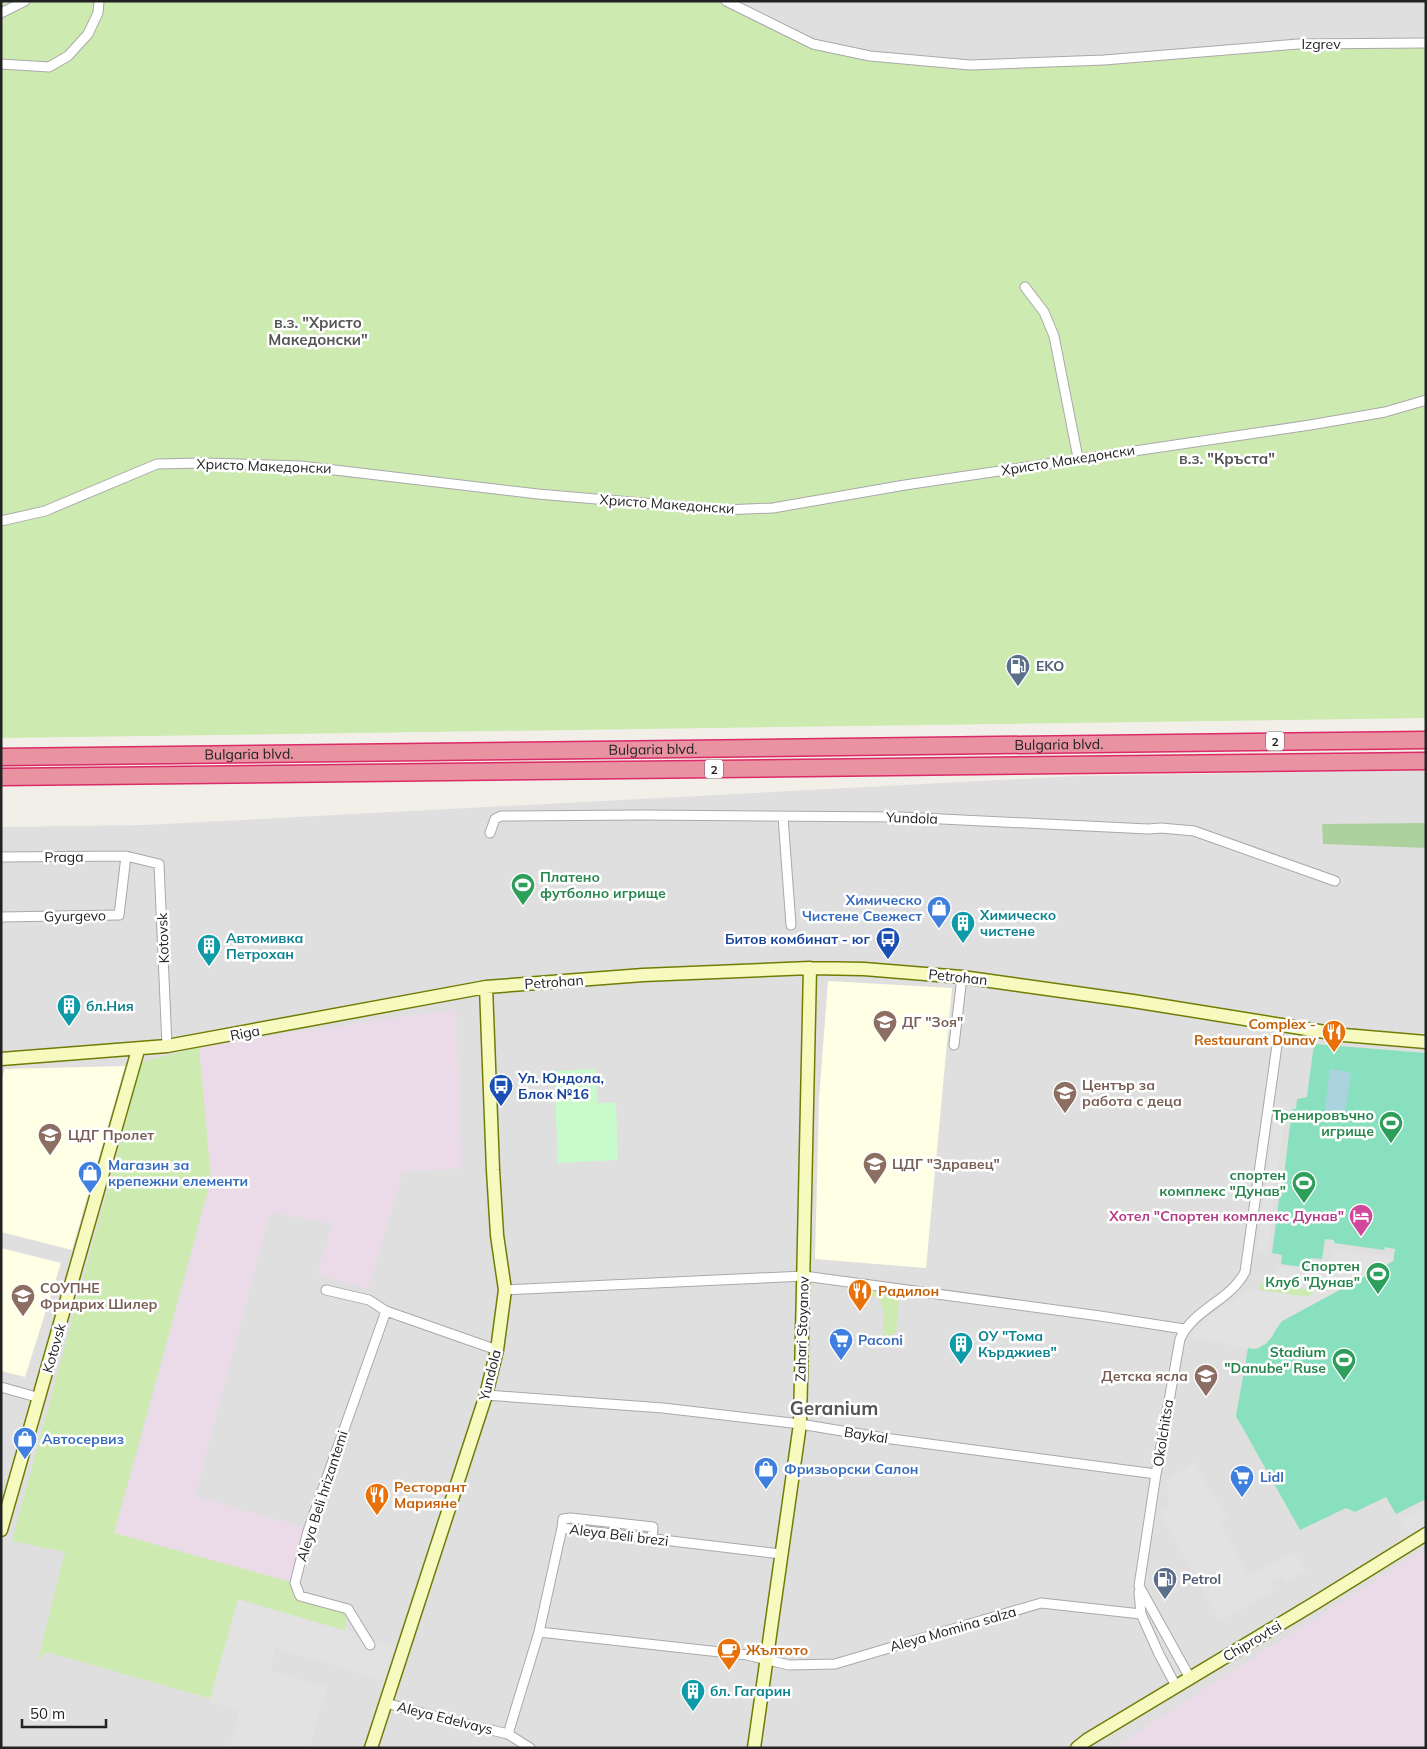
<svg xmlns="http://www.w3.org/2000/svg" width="1427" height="1749" viewBox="0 0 1427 1749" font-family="Mulish,sans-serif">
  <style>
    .residential { fill: #e0dfdf }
    .industrial { fill: #ebdbe8 }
    .education { fill: #ffffe5 }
    .grass { fill: #cdebb0 }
    .forest { fill: #add19e }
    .park { fill: #c8facc }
    .pitch { fill: #88e0be }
    .parking { fill: #e2e2e2 }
    .water { fill: #aad3df }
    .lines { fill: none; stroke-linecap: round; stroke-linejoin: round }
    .street-casing { stroke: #a9a9a9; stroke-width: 11 }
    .secondary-casing { stroke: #707d05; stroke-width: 15 }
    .highway-casing { stroke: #dc2a67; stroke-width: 19 }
    .street { stroke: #fff; stroke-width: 9 }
    .secondary { stroke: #f7fabf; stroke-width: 12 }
    .highway { stroke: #e892a2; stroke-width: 16 }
    .labels { text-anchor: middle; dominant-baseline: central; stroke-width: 5; stroke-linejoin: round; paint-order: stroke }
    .shield { fill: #fff; stroke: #646464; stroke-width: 1 }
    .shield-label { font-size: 12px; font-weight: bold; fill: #222 }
    .street-label { font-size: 14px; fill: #222; stroke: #fff }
    .service-label { font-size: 14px; font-weight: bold; fill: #4e5e75; stroke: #fff; text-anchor: start }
    .leisure-label { font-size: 14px; font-weight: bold; fill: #27864d; stroke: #fff; text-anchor: end }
    .shop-label { font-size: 14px; font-weight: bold; fill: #366cbe; stroke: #fff; text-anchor: start }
    .culture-label { font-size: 14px; font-weight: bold; fill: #0d838f; stroke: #fff; text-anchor: start }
    .transit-label { font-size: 14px; font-weight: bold; fill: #164399; stroke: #fff; text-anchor: end }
    .education-label { font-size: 14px; font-weight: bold; fill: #785e54; stroke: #fff; text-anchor: start }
    .food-label { font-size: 14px; font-weight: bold; fill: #c56008; stroke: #fff; text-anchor: start }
    .hotel-label { font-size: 14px; font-weight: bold; fill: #b23c85; stroke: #fff; text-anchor: end }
    .neighbourhood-label { font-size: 15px; font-weight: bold; fill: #555; stroke: #fff }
    .district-label { font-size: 19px; font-weight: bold; fill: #555; stroke: #fff }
  </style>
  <rect width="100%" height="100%" fill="#f2efe9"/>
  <path class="residential" d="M726,1H1426V41L970,65L870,56L813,44Z
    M1426,770V1748H1V827L145,825L1076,776Z"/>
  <path class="industrial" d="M456,1009L462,1168L403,1172L368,1289L317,1274L333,1224L270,1212L195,1496L311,1530L295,1583L178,1553L114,1533L156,1388L211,1179L199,1047Z
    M1426,1548V1748H1114L1195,1695Z"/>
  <path class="education" d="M828,981L952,988L926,1268L815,1259L819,1099Z
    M125,1066L72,1250L1,1232V1081L5,1069Z
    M1,1248L61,1263L25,1377L1,1371Z"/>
  <path class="grass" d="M1,1H734L801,38L870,56L970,65L1426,41V718L1,738Z
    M199,1047L211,1179L114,1533L295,1583L300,1596L348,1609L345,1630L254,1605L240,1707L47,1652L38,1660L65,1552L12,1541L142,1062Z
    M1260,1283L1314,1290L1313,1293L1307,1297L1259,1290Z
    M871,1287L900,1290L896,1332L892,1335L883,1336C882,1320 889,1300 870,1295Z"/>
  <path class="forest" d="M1426,823V848L1323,844L1322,824Z"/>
  <path class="park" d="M596,1069L597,1103H616L618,1160L558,1163L554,1071Z"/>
  <path class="pitch" d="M1314,1044L1426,1053V1499L1396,1514L1386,1497L1355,1512L1346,1508L1300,1530L1236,1416L1248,1348L1254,1349L1266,1344L1282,1321L1393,1261L1395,1249L1385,1247L1384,1250L1334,1243V1240L1325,1239L1322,1259L1311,1258L1309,1268L1281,1264L1282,1255L1272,1253L1281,1184H1283L1292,1109H1296L1297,1099L1307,1097Z"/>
  <path class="parking" d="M1274,1122L1284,1123L1267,1253L1257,1252Z
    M1333,1249L1394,1257L1393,1261L1282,1321L1276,1328L1272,1337L1259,1348L1254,1349L1193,1338L1195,1330L1203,1321L1245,1291L1250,1289L1307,1297L1313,1293V1290L1274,1285L1277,1266L1322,1272L1331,1264Z
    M1194,1462L1227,1519L1220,1523L1249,1576L1294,1552L1306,1571L1288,1582L1283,1576L1270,1584L1274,1591L1220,1621L1160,1513L1170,1507L1168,1502L1166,1480Z
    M1426,1507V1529L1410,1537L1401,1520Z
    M238,1599L402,1648L391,1683L276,1648L270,1671L327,1687L309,1748H229L239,1711L209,1702Z"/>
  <path class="water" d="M1330,1069L1351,1072L1345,1113L1325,1110Z"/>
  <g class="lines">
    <defs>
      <path id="street" d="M726,1L813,44L870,56L970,65L1104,60L1298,44L1426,43
        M1,13L25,1
        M1,64L49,67L68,56L88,34L98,13L99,1
        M1025,287L1044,312L1054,336L1078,458
        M1,521L45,511L157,464L204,463L301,466L538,494L724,510L773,508L905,485L1310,425L1385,412L1426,400
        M783,817L791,925
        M490,833L495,819L501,816L642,815L901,817L1148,829L1161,828L1194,831L1335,881
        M1,857L126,856L159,864L167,1046
        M1,917L119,915L126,856
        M954,1045L962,977
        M326,1290L369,1300L386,1311L497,1350
        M505,1290L804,1276L1100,1316L1184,1329
        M1,1387L40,1398
        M486,1395L663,1408L800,1424L884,1438L1156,1474
        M562,1528L563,1519L571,1518L653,1527L652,1539
        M1139,1592L1141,1614L1159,1654L1176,1686
        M539,1632L562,1528L781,1554
        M370,1645L348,1609L300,1596L295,1583L308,1531L386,1311
        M1190,1678L1139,1586L1156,1474L1180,1339C1193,1309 1230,1301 1245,1272L1280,1024
        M386,1703L448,1720L508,1734L530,1748
        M508,1734L539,1632L747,1655L789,1665L835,1664L1041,1603L1141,1614"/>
      <path id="secondary" d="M1,1059L167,1046L486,987L643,975L810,968L864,969L962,977L1133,1001L1344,1035L1426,1042
        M1,1530L138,1050
        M371,1748L486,1395L497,1350L505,1290L497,1235L493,1170L486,987
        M754,1748L800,1424L810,968
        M1077,1748L1087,1740L1315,1603L1426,1534"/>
      <g id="highway">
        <path id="s1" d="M1,757L1426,740"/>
        <path d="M1,777L1426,761"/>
      </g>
    </defs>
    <use href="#street" class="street-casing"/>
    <use href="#secondary" class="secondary-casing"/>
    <use href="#highway" class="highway-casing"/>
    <use href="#street" class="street"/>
    <use href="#secondary" class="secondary"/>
    <use href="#highway" class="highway"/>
  </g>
  <defs>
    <symbol id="fuel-pin" viewBox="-11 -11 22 30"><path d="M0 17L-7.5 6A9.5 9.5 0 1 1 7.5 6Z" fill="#5c6f8a" stroke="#fff"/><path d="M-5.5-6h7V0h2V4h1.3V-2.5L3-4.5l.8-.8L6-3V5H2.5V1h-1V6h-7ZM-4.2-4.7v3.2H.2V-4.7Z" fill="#fff"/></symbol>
    <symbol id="stadium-pin" viewBox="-11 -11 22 30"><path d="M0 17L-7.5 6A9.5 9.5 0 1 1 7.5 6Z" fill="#2e9e5b" stroke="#fff"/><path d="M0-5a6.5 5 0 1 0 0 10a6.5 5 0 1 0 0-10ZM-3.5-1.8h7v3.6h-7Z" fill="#fff"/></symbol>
    <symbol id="shop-pin" viewBox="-11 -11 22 30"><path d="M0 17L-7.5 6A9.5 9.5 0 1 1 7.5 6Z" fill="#3f7fe0" stroke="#fff"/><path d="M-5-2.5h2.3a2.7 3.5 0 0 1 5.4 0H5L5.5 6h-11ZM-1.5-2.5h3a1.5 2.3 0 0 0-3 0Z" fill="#fff"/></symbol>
    <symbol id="building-pin" viewBox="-11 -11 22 30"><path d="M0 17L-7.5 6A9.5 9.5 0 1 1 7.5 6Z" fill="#0f9aa8" stroke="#fff"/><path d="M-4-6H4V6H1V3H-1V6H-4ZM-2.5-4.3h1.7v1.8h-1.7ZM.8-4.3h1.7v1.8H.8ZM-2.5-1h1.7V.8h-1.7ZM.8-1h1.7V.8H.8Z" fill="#fff"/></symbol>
    <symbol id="bus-pin" viewBox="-11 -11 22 30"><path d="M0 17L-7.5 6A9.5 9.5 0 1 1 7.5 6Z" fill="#1a4fb4" stroke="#fff"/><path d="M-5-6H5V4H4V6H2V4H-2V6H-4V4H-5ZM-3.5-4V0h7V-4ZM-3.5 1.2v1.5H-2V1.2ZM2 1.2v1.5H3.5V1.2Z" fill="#fff"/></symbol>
    <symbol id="school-pin" viewBox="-11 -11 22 30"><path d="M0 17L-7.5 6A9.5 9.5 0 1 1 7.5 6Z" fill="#8d6e63" stroke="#fff"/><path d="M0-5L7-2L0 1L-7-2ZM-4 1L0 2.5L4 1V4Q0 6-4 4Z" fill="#fff"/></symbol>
    <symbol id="restaurant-pin" viewBox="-11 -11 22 30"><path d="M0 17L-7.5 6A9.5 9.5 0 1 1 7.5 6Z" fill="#e8710a" stroke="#fff"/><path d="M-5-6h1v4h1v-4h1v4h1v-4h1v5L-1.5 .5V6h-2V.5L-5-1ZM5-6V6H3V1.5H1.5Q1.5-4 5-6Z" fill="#fff"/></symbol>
    <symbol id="hotel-pin" viewBox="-11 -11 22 30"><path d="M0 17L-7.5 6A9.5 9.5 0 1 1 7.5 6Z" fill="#d1479c" stroke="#fff"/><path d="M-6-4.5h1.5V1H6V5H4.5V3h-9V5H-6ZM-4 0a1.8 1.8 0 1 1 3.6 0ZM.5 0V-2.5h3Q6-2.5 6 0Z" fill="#fff"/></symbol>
    <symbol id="supermarket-pin" viewBox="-11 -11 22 30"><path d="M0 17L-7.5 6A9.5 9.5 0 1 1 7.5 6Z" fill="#3f7fe0" stroke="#fff"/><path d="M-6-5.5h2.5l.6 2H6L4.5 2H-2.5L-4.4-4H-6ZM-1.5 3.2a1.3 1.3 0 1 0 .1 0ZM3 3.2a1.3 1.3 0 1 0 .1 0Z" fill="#fff"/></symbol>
    <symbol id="cafe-pin" viewBox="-11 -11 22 30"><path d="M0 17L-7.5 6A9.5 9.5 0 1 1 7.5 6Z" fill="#e8710a" stroke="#fff"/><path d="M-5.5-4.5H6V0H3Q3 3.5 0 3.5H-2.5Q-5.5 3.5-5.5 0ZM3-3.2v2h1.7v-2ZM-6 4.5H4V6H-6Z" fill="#fff"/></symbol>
  </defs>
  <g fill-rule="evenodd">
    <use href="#fuel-pin" x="1004" y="652" width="28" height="38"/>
    <use href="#stadium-pin" x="509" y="871" width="28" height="38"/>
    <use href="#shop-pin" x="925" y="894" width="28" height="38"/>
    <use href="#building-pin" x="949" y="909" width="28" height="38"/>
    <use href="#bus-pin" x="874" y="925" width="28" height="38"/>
    <use href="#building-pin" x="195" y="932" width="28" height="38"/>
    <use href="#building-pin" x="55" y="992" width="28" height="38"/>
    <use href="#school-pin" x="871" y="1008" width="28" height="38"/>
    <use href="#restaurant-pin" x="1320" y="1018" width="28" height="38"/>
    <use href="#bus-pin" x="487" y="1072" width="28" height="38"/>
    <use href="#school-pin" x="1051" y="1079" width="28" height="38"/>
    <use href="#stadium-pin" x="1377" y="1109" width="28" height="38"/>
    <use href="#school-pin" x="36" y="1121" width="28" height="38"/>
    <use href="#school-pin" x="861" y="1150" width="28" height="38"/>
    <use href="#shop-pin" x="76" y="1159" width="28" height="38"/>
    <use href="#stadium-pin" x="1290" y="1169" width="28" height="38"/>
    <use href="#hotel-pin" x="1347" y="1202" width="28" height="38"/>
    <use href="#stadium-pin" x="1364" y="1260" width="28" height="38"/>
    <use href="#restaurant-pin" x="846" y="1277" width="28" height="38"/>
    <use href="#school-pin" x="9" y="1282" width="28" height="38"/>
    <use href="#supermarket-pin" x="827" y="1326" width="28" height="38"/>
    <use href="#building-pin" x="947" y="1330" width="28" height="38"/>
    <use href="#stadium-pin" x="1330" y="1346" width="28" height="38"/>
    <use href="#school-pin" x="1192" y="1362" width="28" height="38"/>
    <use href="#shop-pin" x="11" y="1425" width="28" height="38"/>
    <use href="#shop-pin" x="752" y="1455" width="28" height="38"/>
    <use href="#supermarket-pin" x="1228" y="1463" width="28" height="38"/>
    <use href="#restaurant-pin" x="363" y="1481" width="28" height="38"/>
    <use href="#fuel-pin" x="1151" y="1565" width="28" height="38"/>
    <use href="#cafe-pin" x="715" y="1636" width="28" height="38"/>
    <use href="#building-pin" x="679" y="1677" width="28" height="38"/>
  </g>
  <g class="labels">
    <g class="shield">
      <rect x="1266" y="731.5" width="18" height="19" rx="4"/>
      <rect x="705" y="759.5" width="18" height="19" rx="4"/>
    </g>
    <g class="shield-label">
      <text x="1275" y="741">2</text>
      <text x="714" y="769">2</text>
    </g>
    <g class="street-label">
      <text x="1321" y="44">Izgrev</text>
      <text transform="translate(1068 460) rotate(-9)">Христо Македонски</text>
      <text transform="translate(264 466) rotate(2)">Христо Македонски</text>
      <text transform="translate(667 504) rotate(4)">Христо Македонски</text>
      <text stroke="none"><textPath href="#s1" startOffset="1058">Bulgaria blvd.</textPath></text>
      <text stroke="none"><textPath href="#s1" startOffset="652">Bulgaria blvd.</textPath></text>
      <text stroke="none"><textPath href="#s1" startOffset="248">Bulgaria blvd.</textPath></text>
      <text transform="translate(912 818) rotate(2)">Yundola</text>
      <text transform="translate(64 857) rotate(-1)">Praga</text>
      <text transform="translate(75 916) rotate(-1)">Gyurgevo</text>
      <text transform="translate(163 938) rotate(-92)">Kotovsk</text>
      <text transform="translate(958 977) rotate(6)">Petrohan</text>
      <text transform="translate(554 982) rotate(-4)">Petrohan</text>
      <text transform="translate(245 1033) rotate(-11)">Riga</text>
      <text transform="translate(802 1329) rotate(-88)">Zahari Stoyanov</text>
      <text transform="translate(54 1348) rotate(-74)">Kotovsk</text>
      <text transform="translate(490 1375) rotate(-76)">Yundola</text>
      <text transform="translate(1163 1433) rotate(-81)">Okolchitsa</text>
      <text transform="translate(866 1435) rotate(9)">Baykal</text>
      <text transform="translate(322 1496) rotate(-72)">Aleya Beli hrizantemi</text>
      <text transform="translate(619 1535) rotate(7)">Aleya Beli brezi</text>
      <text transform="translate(953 1629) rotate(-16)">Aleya Momina salza</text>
      <text transform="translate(1252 1641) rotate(-31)">Chiprovtsi</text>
      <text transform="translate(445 1718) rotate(14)">Aleya Edelvays</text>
    </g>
    <g class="service-label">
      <text x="1036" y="666">EKO</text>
      <text x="1182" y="1579">Petrol</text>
    </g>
    <g class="leisure-label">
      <text x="540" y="877" text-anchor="start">Платено<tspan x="540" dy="16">футболно игрище</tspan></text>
      <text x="1374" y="1115">Тренировъчно<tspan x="1374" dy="16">игрище</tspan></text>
      <text x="1286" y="1175">спортен<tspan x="1286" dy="16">комплекс "Дунав"</tspan></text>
      <text x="1360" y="1266">Спортен<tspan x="1360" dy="16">Клуб "Дунав"</tspan></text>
      <text x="1326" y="1352">Stadium<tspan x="1326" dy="16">"Danube" Ruse</tspan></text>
    </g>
    <g class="shop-label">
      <text x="922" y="900" text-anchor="end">Химическо<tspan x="922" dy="16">Чистене Свежест</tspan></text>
      <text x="108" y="1165">Магазин за<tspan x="108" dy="16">крепежни елементи</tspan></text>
      <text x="858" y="1340">Paconi</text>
      <text x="42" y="1439">Автосервиз</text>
      <text x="784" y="1469">Фризьорски Салон</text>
      <text x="1260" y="1477">Lidl</text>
    </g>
    <g class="culture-label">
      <text x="980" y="915">Химическо<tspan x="980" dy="16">чистене</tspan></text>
      <text x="226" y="938">Автомивка<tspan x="226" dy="16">Петрохан</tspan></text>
      <text x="86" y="1006">бл.Ния</text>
      <text x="978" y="1336">ОУ "Тома<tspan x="978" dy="16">Кърджиев"</tspan></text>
      <text x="710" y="1691">бл. Гагарин</text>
    </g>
    <g class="transit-label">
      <text x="870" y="939">Битов комбинат - юг</text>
      <text x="518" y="1078" text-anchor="start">Ул. Юндола,<tspan x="518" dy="16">Блок №16</tspan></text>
    </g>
    <g class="education-label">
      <text x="902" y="1022">ДГ "Зоя"</text>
      <text x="1082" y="1085">Център за<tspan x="1082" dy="16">работа с деца</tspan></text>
      <text x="68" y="1135">ЦДГ Пролет</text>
      <text x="892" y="1164">ЦДГ "Здравец"</text>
      <text x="40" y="1288">СОУПНЕ<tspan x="40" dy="16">Фридрих Шилер</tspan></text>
      <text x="1188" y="1376" text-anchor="end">Детска ясла</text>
    </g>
    <g class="food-label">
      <text x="1316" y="1024" text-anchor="end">Complex -<tspan x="1316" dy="16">Restaurant Dunav</tspan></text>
      <text x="878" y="1291">Радилон</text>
      <text x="394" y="1487">Ресторант<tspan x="394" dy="16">Марияне</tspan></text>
      <text x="746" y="1650">Жълтото</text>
    </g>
    <g class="hotel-label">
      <text x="1344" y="1216">Хотел "Спортен комплекс Дунав"</text>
    </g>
    <g class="neighbourhood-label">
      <text x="318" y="322">в.з. "Христо<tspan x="318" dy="17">Македонски"</tspan></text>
      <text x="1227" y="458">в.з. "Кръста"</text>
    </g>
    <g class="district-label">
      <text x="834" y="1408">Geranium</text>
    </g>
  </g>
  <rect width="1427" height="1749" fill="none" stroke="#222222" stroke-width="5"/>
  <path d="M22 1719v8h84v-8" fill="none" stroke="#222222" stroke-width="2.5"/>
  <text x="30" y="1719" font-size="15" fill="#222222" stroke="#ffffff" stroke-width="4" paint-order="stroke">50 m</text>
</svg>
